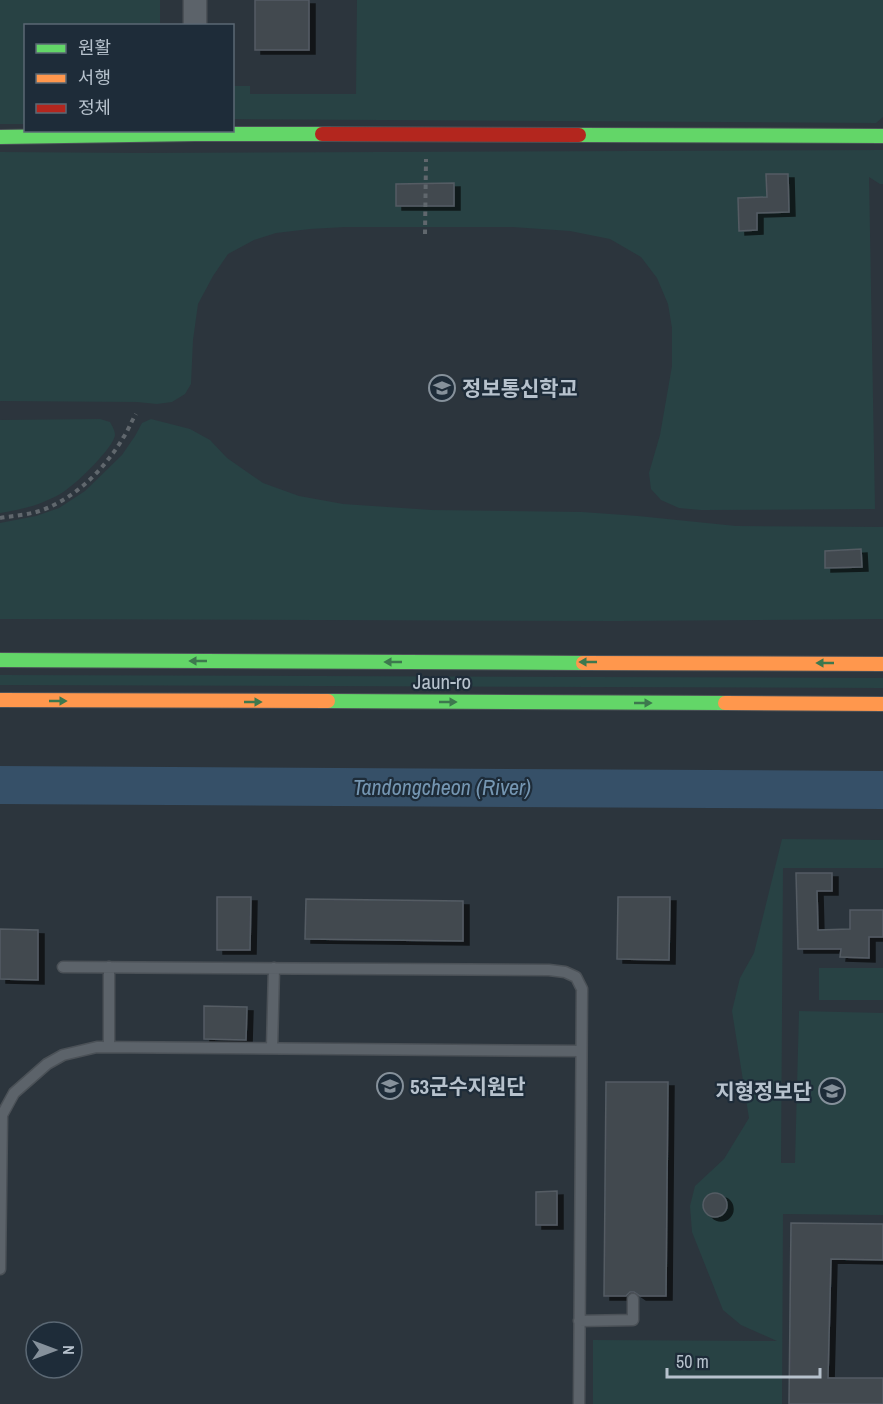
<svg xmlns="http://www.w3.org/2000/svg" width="883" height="1404" viewBox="0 0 883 1404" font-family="'Archivo Narrow','Noto Sans KR',sans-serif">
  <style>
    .green { fill: #284244 }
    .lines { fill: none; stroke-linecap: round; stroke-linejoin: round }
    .river { stroke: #365068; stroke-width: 38 }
    .building { fill: #424950; stroke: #545c64; stroke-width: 1.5; filter: url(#shadow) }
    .lane-casing { stroke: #4b5157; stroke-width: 13 }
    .street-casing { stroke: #4b5157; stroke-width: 25 }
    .fast-casing { stroke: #4b5157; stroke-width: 16 }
    .slow-casing { stroke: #4b5157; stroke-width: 16 }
    .jam-casing { stroke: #4b5157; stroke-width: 16 }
    .path { stroke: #60676d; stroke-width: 4; stroke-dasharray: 4.5 4.5; stroke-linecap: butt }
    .lane { stroke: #5c636a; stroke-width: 10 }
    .street { stroke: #5c636a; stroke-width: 22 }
    .fast { stroke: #63d668; stroke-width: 14 }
    .slow { stroke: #ff974d; stroke-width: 14 }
    .jam { stroke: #b3261e; stroke-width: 14 }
    .oneway { fill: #3d784e }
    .labels { text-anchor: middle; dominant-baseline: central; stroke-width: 4.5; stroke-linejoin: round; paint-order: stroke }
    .poi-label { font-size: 21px; font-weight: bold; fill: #b7c2cd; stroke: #1e2c39; text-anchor: start }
    .street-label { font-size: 21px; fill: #b7c2cd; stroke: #1e2c39 }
    .water-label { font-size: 22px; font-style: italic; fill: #7596b2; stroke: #1e2c39 }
  </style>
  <defs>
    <filter id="shadow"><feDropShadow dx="6" dy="4" stdDeviation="0" flood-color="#0009"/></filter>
  </defs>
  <rect width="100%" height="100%" fill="#2c353d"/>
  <path class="green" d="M0,0H160V25L26,26L25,124H0Z
    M357,0H883V117L876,123L233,119L232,86H250V94H356Z
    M883,150V184H880L869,177L875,509L701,510L679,508L661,500L651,489L649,473L660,435L672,366V328L668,304L657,278L641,257L610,239L570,231L512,227H345L310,229L276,233L254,240L228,254L213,276L198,304L193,340L191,384L185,394L172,402L157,404L137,402L0,401V152L140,153Z
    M100,419L110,422C112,426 115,430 115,435C114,447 77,483 66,490C61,494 55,497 50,499C34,507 17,510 0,513V420Z
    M151,419L190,429L210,440L227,458L263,483L299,496L343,504L432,510L582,512L638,516L736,526L883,527V619L619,621L0,619V523L36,516L59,508L85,491L122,455L135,436L142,423Z
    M0,675L883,678V688L0,685Z
    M782,839L883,840V868H783L781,1163H795L799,1011L883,1013V1215L783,1214L782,1404H593V1340L777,1341L741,1325L723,1310L692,1232L690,1206L695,1186L724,1159L749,1118L732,1011L740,978L754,953Z
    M819,968H883V1000H819Z"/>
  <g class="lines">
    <path class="river" d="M0,785L883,790"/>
  </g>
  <path class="building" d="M255,0H309V50H255Z
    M766,174H788L789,212L757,213V230L739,231L738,198L767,197Z
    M454,183V206H396V184Z
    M861,549L862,567L825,568V551Z
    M796,873H832V891H817L818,930L850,929V910H883V937H869V958L840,957L841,949H798Z
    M217,897H251L250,950H217Z
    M618,897H670L669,960L617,959Z
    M306,899L463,901V941L305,939Z
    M0,929L38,930V980L0,979Z
    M204,1006L247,1007L246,1040L204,1039Z
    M606,1082H668L666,1296H640L634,1292H630L626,1296H604Z
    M557,1191V1225H536V1192Z
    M703 1205a12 12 0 1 1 24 0a12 12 0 1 1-24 0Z
    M791,1223L883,1224V1260L831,1259L828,1378H883V1404H789Z"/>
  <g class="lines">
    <defs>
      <path id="lane" d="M63,967L549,970L565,972L576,977L582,989L579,1404
        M109,967V1047
        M272,1048L274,968
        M0,1269L2,1115L14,1093L47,1064L63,1055L97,1047L581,1051
        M579,1321L633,1320V1299"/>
      <path id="street" d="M195,26V0"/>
      <path id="fast" d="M579,135L883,136
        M0,137L195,134H322
        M0,660L583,663
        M328,701L725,703"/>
      <path id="slow" d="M583,663L883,664
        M0,700L328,701
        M725,703L883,704"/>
      <path id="jam" d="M322,134L579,135"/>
    </defs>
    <use href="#lane" class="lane-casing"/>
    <use href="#street" class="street-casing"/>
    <use href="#fast" class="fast-casing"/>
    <use href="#slow" class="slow-casing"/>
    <use href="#jam" class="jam-casing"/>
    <path class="path" d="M425,234L426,159
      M0,518C12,516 25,515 36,512C73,501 104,470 123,438C128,431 131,422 136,414"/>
    <use href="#lane" class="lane"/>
    <use href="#street" class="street"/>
    <use href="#fast" class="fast"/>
    <use href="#slow" class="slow"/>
    <use href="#jam" class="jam"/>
  </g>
  <defs><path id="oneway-solid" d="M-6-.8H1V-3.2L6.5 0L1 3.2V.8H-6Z" transform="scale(1.5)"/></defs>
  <g class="oneway">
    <use href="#oneway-solid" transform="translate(198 661) rotate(-180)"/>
    <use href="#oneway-solid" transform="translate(393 662) rotate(-180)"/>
    <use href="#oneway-solid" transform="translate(588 662) rotate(-180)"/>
    <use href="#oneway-solid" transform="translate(825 663) rotate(-180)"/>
    <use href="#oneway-solid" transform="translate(58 701)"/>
    <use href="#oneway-solid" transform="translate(253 702)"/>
    <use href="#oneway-solid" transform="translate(448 702)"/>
    <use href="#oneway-solid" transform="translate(643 703)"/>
  </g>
  <defs>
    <symbol id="university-ring" viewBox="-11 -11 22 22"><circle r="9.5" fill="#1e2c39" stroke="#86919b" stroke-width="1.5"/><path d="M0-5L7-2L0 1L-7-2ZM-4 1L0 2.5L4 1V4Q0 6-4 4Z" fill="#86919b"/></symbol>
  </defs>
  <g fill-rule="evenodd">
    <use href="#university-ring" x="427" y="373" width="30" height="30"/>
    <use href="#university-ring" x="375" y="1071" width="30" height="30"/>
    <use href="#university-ring" x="817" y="1076" width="30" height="30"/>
  </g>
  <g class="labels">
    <g class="poi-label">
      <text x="462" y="388">정보통신학교</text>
      <text x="410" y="1086">53군수지원단</text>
      <text x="812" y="1091" text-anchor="end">지형정보단</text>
    </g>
    <g class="street-label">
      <text x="442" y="681">Jaun-ro</text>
    </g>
    <g class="water-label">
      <text x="442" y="787">Tandongcheon (River)</text>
    </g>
  </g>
  <rect x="24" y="24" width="210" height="108" fill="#1e2c39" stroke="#5b6874" stroke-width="1.5"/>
  <rect x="36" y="44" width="30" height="9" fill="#63d668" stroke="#5b6874" stroke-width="1.5"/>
  <text x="78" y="54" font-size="18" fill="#b7c2cd">원활</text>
  <rect x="36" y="74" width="30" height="9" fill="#ff974d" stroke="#5b6874" stroke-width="1.5"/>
  <text x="78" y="84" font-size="18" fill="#b7c2cd">서행</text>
  <rect x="36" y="104" width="30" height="9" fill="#b3261e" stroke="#5b6874" stroke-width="1.5"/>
  <text x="78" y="114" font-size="18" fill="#b7c2cd">정체</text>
  <g transform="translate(54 1350) rotate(90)"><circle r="28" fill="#1e2c39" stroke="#5b6874" stroke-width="1.5"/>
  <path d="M0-4.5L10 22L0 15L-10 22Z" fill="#86919b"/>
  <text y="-9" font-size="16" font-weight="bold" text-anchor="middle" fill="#b7c2cd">N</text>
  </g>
  <path d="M667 1368v9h153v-9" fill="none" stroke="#b7c2cd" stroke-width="3"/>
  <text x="676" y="1368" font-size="18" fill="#b7c2cd" stroke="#1e2c39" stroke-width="4.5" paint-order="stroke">50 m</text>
</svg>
